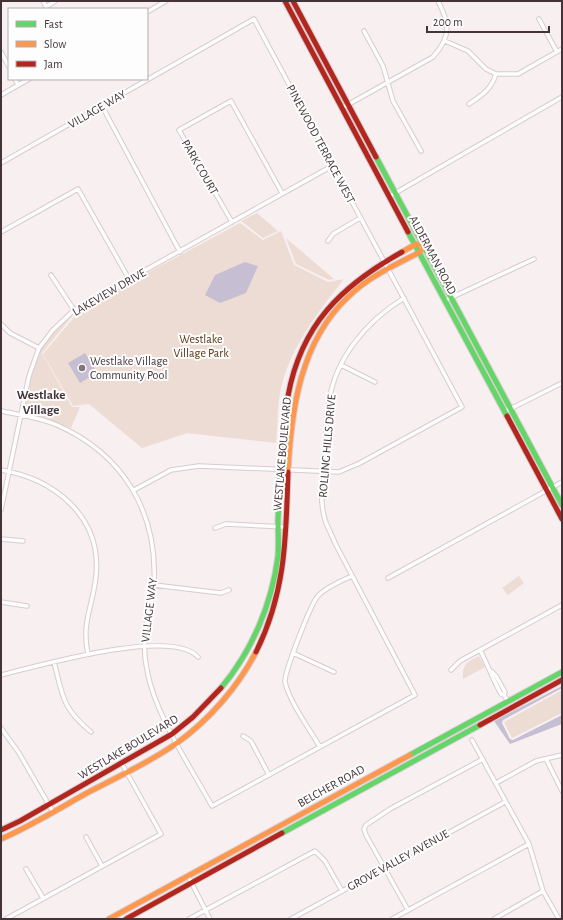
<svg xmlns="http://www.w3.org/2000/svg" width="563" height="920" viewBox="0 0 563 920" font-family="'Alegreya Sans',sans-serif">
  <style>
    .green { fill: #eddcd3 }
    .water { fill: #c6bfd4 }
    .lines { fill: none; stroke-linecap: round; stroke-linejoin: round }
    .street-casing { stroke: #d7cccf; stroke-width: 5.5 }
    .fast-casing { stroke: #d7cccf; stroke-width: 7 }
    .slow-casing { stroke: #d7cccf; stroke-width: 7 }
    .jam-casing { stroke: #d7cccf; stroke-width: 7 }
    .street { stroke: #fefdfd; stroke-width: 3.5 }
    .fast { stroke: #63d668; stroke-width: 5 }
    .slow { stroke: #ff974d; stroke-width: 5 }
    .jam { stroke: #b3261e; stroke-width: 5 }
    .poi-dot { fill: #837579; stroke: #fdfdfd; stroke-width: 1.5 }
    .labels { text-anchor: middle; dominant-baseline: central; stroke-width: 4; stroke-linejoin: round; paint-order: stroke }
    .street-label { font-size: 12px; fill: #443439; stroke: #fdfdfd }
    .park-label { font-size: 12px; fill: #56320d; stroke: #fdfdfd }
    .poi-label { font-size: 12px; fill: #443439; stroke: #fdfdfd; text-anchor: start }
    .neighbourhood-label { font-size: 13px; font-weight: bold; fill: #443439; stroke: #fdfdfd }
  </style>
  <rect width="100%" height="100%" fill="#f8eff1"/>
  <path class="green" d="M257,213L278,231L263,238L241,221Z
    M240,223L263,240L281,231L294,265L328,282L344,279C318,312 291,346 281,388C277,405 278,425 276,443L187,433L142,448L89,404L73,406L43,354L76,315L112,292Z
    M286,238L334,279L329,280L296,264Z
    M93,302L74,314L42,353L72,407H80L71,428L24,411C28,391 32,367 41,349C51,329 74,313 93,302Z
    M519,576L524,583L508,595L502,588Z
    M479,656L485,667L463,679C462,664 467,662 479,656Z
    M562,690V713L512,738L504,722Z"/>
  <path class="water" d="M245,262L258,266L246,293L220,303L205,295L215,275Z
    M85,353L97,373L80,383L68,363Z
    M562,686V688L503,720L502,723L510,739L513,740L562,715V724L510,744L494,721Z"/>
  <g class="lines">
    <defs>
      <path id="street" d="M43,1L47,9
        M46,7L55,1
        M147,12L166,1
        M539,19L557,52
        M364,31L383,66L393,101L421,151
        M445,41L468,51L486,69L496,74H518L562,49
        M1,52L9,67
        M15,79L18,85
        M1,95L29,79
        M469,104C482,95 491,90 496,74
        M102,106L180,252
        M342,108L433,57C451,37 450,24 438,1
        M1,163L254,19L462,407L360,463L339,472L199,466L171,470L134,490
        M390,196L562,97
        M232,222L179,130L231,101L282,193
        M1,232L78,189L129,279
        M328,241L333,234L360,218
        M51,275L74,310
        M446,300L534,259
        M1,324L10,333L39,348
        M341,365L375,382
        M1,411C20,415 39,417 57,425C123,454 158,512 154,584C153,594 150,604 148,613C144,632 143,652 147,670C155,715 190,766 212,806L415,695L336,545C333,538 329,530 326,523C318,500 323,473 325,450C326,434 326,417 329,401C336,357 367,321 404,298
        M504,412L562,383
        M1,470C55,479 102,517 96,576C93,606 81,623 88,654
        M1,510L29,376L39,348L53,330L74,310L332,166
        M215,528L226,524L286,527
        M1,539L23,541
        M388,578L562,482
        M154,585L221,593L229,590
        M1,602L27,606
        M480,650C488,665 493,680 501,694L504,695L508,701
        M293,653L334,672
        M54,662C63,697 62,708 91,732
        M451,670L460,661L562,605
        M491,671L496,676L505,692L504,695
        M1,675C38,666 172,627 198,657
        M1,728L19,753L53,812
        M243,736L251,741L269,775
        M472,740L529,844L543,891L559,919
        M320,747C310,730 289,701 285,682C284,673 311,603 318,596C326,587 341,581 352,576
        M546,759L562,791
        M496,783L536,761L562,755
        M86,837L102,866
        M26,869L43,898
        M188,876L210,919
        M408,910L366,835L364,829L366,825L390,809L483,759
        M6,919L161,834L122,764
        M189,919L315,851L325,861L342,891
        M291,919L505,802
        M392,919L529,844
        M494,919L543,891"/>
      <path id="fast" d="M376,157L562,505
        M408,232L507,416
        M221,688C252,651 272,604 278,556C279,544 278,532 278,520C280,479 281,437 288,396
        M410,755L562,672
        M282,833L480,725"/>
      <path id="slow" d="M288,472C291,411 300,342 348,297C368,277 395,265 420,252L424,246L416,244L402,252
        M1,839C31,826 58,809 87,793C117,777 149,763 177,743C209,720 238,687 256,652
        M109,919L410,755"/>
      <path id="jam" d="M285,1L408,232
        M293,1L376,157
        M288,396C301,325 341,286 402,252
        M507,416L562,519
        M256,652C286,592 286,537 288,472
        M480,725L562,680
        M1,830L20,821L172,734L193,717L221,688
        M126,919L282,833"/>
    </defs>
    <use href="#street" class="street-casing"/>
    <use href="#fast" class="fast-casing"/>
    <use href="#slow" class="slow-casing"/>
    <use href="#jam" class="jam-casing"/>
    <use href="#street" class="street"/>
    <use href="#fast" class="fast"/>
    <use href="#slow" class="slow"/>
    <use href="#jam" class="jam"/>
  </g>
  <circle class="poi-dot" cx="82" cy="368" r="4"/>
  <g class="labels">
    <g class="street-label">
      <text transform="translate(97 109) rotate(-30)">VILLAGE WAY</text>
      <text transform="translate(321 144) rotate(62)">PINEWOOD TERRACE WEST</text>
      <text transform="translate(200 167) rotate(60)">PARK COURT</text>
      <text transform="translate(433 255) rotate(62)">ALDERMAN ROAD</text>
      <text transform="translate(109 292) rotate(-30)">LAKEVIEW DRIVE</text>
      <text transform="translate(327 446) rotate(-85)">ROLLING HILLS DRIVE</text>
      <text transform="translate(282 454) rotate(-85)">WESTLAKE BOULEVARD</text>
      <text transform="translate(149 610) rotate(-83)">VILLAGE WAY</text>
      <text transform="translate(128 747) rotate(-31)">WESTLAKE BOULEVARD</text>
      <text transform="translate(331 786) rotate(-29)">BELCHER ROAD</text>
      <text transform="translate(398 860) rotate(-29)">GROVE VALLEY AVENUE</text>
    </g>
    <g class="park-label">
      <text x="201" y="339">Westlake<tspan x="201" dy="14">Village Park</tspan></text>
    </g>
    <g class="poi-label">
      <text x="90" y="361">Westlake Village<tspan x="90" dy="14">Community Pool</tspan></text>
    </g>
    <g class="neighbourhood-label">
      <text x="41" y="395">Westlake<tspan x="41" dy="15">Village</tspan></text>
    </g>
  </g>
  <rect width="563" height="920" fill="none" stroke="#443439" stroke-width="4"/>
  <rect x="8" y="8" width="140" height="72" fill="#fdfdfd" stroke="#b3adaf"/>
  <rect x="16" y="21" width="20" height="6" fill="#63d668" stroke="#b3adaf"/>
  <text x="44" y="28" font-size="12" fill="#443439">Fast</text>
  <rect x="16" y="41" width="20" height="6" fill="#ff974d" stroke="#b3adaf"/>
  <text x="44" y="48" font-size="12" fill="#443439">Slow</text>
  <rect x="16" y="61" width="20" height="6" fill="#b3261e" stroke="#b3adaf"/>
  <text x="44" y="68" font-size="12" fill="#443439">Jam</text>
  <path d="M427 26v6h122v-6" fill="none" stroke="#443439" stroke-width="2"/>
  <text x="433" y="26" font-size="12" fill="#443439" stroke="#fdfdfd" stroke-width="3" paint-order="stroke">200 m</text>
</svg>
